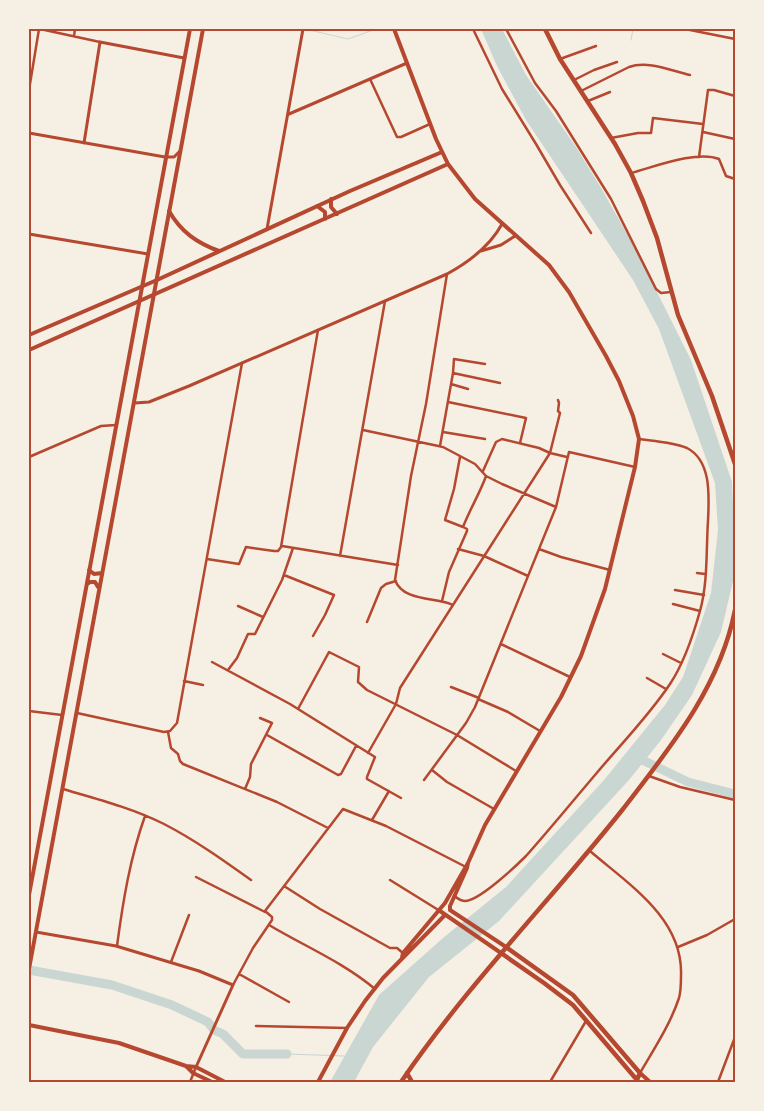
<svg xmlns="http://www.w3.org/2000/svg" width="764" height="1111" viewBox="0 0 764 1111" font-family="Mulish,sans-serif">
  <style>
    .water { fill: #c9d6d2 }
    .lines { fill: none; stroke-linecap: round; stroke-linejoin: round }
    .stream { stroke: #c9d6d2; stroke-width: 1 }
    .river { stroke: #c9d6d2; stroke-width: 9 }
    .minor { stroke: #b5482f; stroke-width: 2.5 }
    .tertiary { stroke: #b5482f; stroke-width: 3 }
    .secondary { stroke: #b5482f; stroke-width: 4 }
    .primary { stroke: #b5482f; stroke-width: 4 }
    .trunk { stroke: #b5482f; stroke-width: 4.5 }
    .neatline { fill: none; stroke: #b5482f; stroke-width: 2 }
  </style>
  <rect width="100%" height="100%" fill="#f6efe4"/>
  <path class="water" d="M481,29H502L526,75L576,147L600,186L636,250L691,360L732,482L734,529L733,581L721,632L692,695L661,740L629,780L499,921L429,977L373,1047L354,1082H330L379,995L443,938L506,887L604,780L665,705L683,677L711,593L718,530L715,483L659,329L633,280L526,120L497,66Z"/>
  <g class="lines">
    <path class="stream" d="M305,29L348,39L376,29
      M631,40L633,29
      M287,1054L344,1056"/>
    <path class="river" d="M634,756L688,782L735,794
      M29,970L112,985L172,1005L208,1022L214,1030L223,1034L243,1054H287"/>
    <path class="minor" d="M40,29L100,42
      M473,29L502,89L536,144L560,185L591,233
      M506,29L535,83L556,111L611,199L656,289L661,293L671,292
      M685,29L735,39
      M74,36L75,29
      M560,59L596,46
      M370,79L397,137H401L430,124
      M574,80L594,70L617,62
      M29,90L39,29
      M581,91L629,67C648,60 672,71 690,75
      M588,101L610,92
      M703,132L735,139
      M611,138L638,133H651L653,118L703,124
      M699,157L708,90H714L735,96
      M631,173C654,167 697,150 719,159L726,176L735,179
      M447,274L426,404L411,476L395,580C403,602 437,597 453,605
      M453,373L500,383
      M451,384L468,389
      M448,402L526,418L520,443
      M363,430L443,447L475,464L486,476L502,484L556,507
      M443,432L485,439
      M440,446L453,373L454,359L485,364
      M29,457L101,426L116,425
      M460,457L454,489L445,520L463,527
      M483,471L496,442L502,439L539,448L550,453L567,457
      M282,546L398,565
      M458,549L484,556L528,576
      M539,549L561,557L610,570
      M340,556L385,301
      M207,559L239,564L246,547L274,551H278L281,547L318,330
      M697,573L705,574
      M284,575L334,595L325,615L313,636
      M675,590L704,595
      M442,601L449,572L467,531V529L463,527C470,509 480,493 486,476
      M673,604L700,611
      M238,606L263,617
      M367,622L381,588L386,584L396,581
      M501,644L570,677
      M663,654L681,663
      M212,662L290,704L375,757L367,777V779L401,798
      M228,670L237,658L248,634H255L282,580L293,548
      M647,678L666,689
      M184,681L203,685
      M451,687L479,698
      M478,699L508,712L540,731
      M298,709L329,652L359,667L358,682L367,690L457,735L516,771
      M29,711L62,715
      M77,713L164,732L170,731L177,723L242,363
      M168,732L171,748L178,754L180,761L183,764L277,802L328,828
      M267,735L338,775L341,774L356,746
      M368,753L396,704L400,688L550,453L560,413L558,411L559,403L558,400
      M432,770L447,782L494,809
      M649,776L680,787L735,800
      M424,780L466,723L475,707L556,507L569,452L635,467
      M63,789C97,799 132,808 164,824C195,840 223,860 251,880
      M245,789L250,777L251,764L272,723L260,718
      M372,820L389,791
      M590,851C628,884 683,918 681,975C681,983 681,991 679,998C670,1025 654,1049 640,1073
      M196,877L265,912
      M390,880L440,911
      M284,886L320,909L390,948H397L404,954
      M454,896C457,898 461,901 465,901C479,901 516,866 526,856C550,829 572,802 595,775C620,745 648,717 670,684C684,663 693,636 700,611C708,582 706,551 708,521C709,497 712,461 687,448C673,442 654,441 639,439
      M269,925C304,946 343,962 375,989
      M117,946C123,901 130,858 145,816
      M678,947L707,935L735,919
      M171,962L189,915
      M239,974L289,1002
      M233,985L253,948L272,920V917L265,911L343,809L386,826L466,867
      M256,1026L347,1028
      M190,1082L196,1067
      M550,1082L586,1021
      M718,1082L735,1037"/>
    <path class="tertiary" d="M289,114L407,63
      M29,133L165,157H174L180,151
      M84,143L100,42L184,58
      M267,229L303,29
      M29,234L148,254
      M481,251L501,245L515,236
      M135,403L149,402L189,386L447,274C469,262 490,246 502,224
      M36,932L116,946L199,971L233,985L196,1067"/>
    <path class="secondary" d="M394,29L436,139L448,164L475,199L549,265L569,292L606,356L619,381L633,416L639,439L635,467L605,589L581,656L561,697L485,825L468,863L445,903L403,953L402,958
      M331,199V207L337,214
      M317,206L325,212V219
      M169,211C181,232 197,243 219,251
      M29,335L157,280L350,191L442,152
      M29,350L448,164
      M468,863L467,868L450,906V910L506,947
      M440,911L501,953
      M318,1082L347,1028L365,1001L383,978L445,915"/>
    <path class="primary" d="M89,570L94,574L102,573
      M87,584L90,582H95L98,587
      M29,895L190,29
      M29,969L203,29
      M29,1025L119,1043L186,1066L196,1067L225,1082
      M186,1066L193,1073L212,1082
      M640,1073L650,1082"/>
    <path class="trunk" d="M545,29L560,59L615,144L631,173L643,201L657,238L678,315L712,396L735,464
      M506,947L573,995L640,1073L636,1082
      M501,953L544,983L573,1005L637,1080
      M407,1073L412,1082
      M401,1082C467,985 550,901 623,809C670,748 720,687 735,610"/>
  </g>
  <rect width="764" height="1111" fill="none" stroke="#f6efe4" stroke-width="60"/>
  <rect x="30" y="30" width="704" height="1051" class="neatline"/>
</svg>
